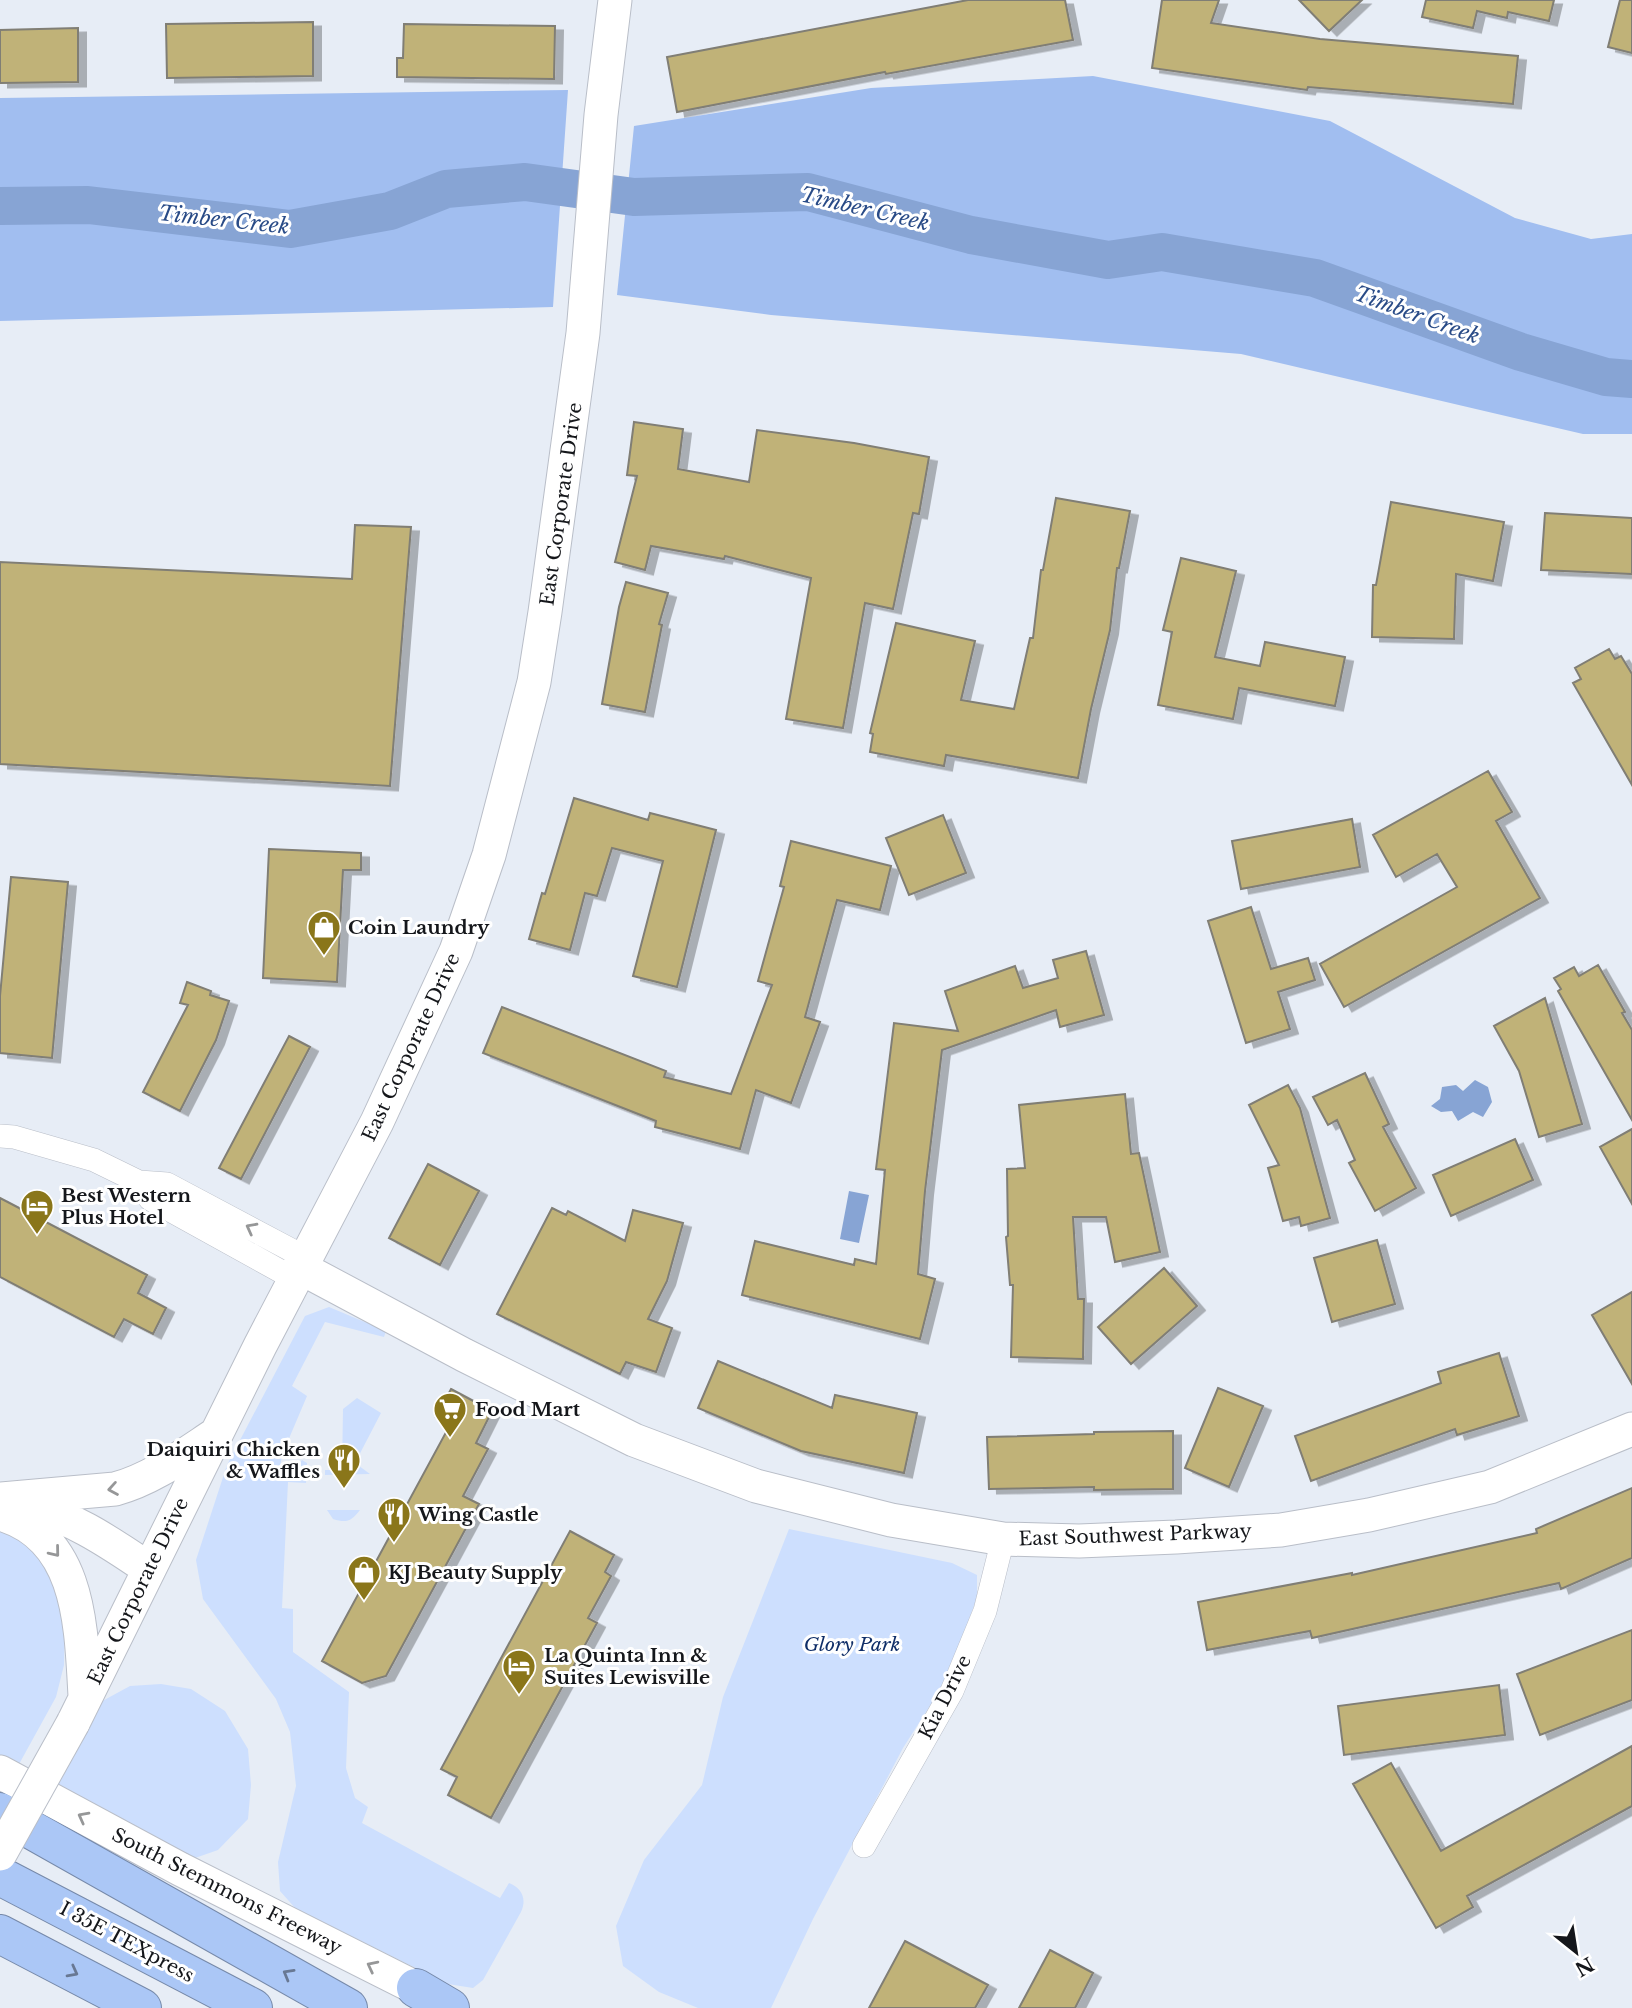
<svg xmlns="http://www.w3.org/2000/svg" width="1632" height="2008" viewBox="0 0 1632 2008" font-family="'Libre Baskerville',serif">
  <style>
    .green { fill: #cddffe }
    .forest { fill: #a1bef0 }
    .water { fill: #87a4d4 }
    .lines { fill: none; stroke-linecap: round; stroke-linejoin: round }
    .river { stroke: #87a4d4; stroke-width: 38 }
    .building { fill: #c0b278; stroke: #807e74; stroke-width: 2; filter: url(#shadow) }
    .street-casing { stroke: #b9bec8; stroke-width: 24 }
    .secondary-casing { stroke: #b9bec8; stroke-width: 35 }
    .highway-casing { stroke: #7689a9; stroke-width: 40 }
    .street { stroke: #fff; stroke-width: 23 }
    .secondary { stroke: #fff; stroke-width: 33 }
    .highway { stroke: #abc7f6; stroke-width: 38 }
    .secondary-bridge-casing { stroke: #b9bec8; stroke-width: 35; stroke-linecap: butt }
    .secondary-bridge { stroke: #fff; stroke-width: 33 }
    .oneway { stroke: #969798 }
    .oneway2 { stroke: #687893 }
    .labels { text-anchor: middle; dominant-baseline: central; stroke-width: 6; stroke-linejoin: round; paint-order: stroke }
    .street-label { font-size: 19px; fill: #15171b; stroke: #fff }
    .poi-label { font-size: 19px; font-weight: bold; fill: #15171b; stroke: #fff; text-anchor: start }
    .park-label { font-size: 19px; font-style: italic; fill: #0f2e68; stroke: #fff }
    .water-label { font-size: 21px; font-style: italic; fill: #294b87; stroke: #fff }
  </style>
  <defs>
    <filter id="shadow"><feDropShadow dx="8" dy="4.5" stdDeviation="0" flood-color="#0004"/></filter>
  </defs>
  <rect width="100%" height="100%" fill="#e7edf6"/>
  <path class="green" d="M329,1307L386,1331L384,1337L325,1322L292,1386L307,1396L282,1455L280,1468L290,1474L302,1460L307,1463L306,1483L288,1482L282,1608L293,1609V1652L349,1692L346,1768L355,1798L368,1807L362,1823L500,1898L509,1883C522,1888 527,1899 521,1912L483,1980L473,1988L448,1984L296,1909L280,1891L278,1862L296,1786L290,1732L276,1699L203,1599L196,1560L227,1465L305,1316Z
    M357,1398L381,1413L355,1463L370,1474L325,1475V1470H342L343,1409Z
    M327,1510H360C351,1522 346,1523 333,1519Z
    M0,1520L10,1525L55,1575L65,1617L64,1665L56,1697L18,1766L0,1757Z
    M789,1529L952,1563L977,1575V1597L949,1676L903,1748L813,1919L771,2008H698L659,1992L623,1966L616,1926L644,1860L702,1785L723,1697Z
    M161,1684L191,1689L225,1711L248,1749L251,1785L248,1819L218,1850L195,1858L178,1852L51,1786L95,1705L130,1686Z"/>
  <path class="forest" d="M1093,76L1330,121L1515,218L1591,239L1632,234V434H1583L1241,354L771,315L617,295L634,126L871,88Z
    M568,90L553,307L0,321V98Z"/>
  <path class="water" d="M1475,1080L1488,1087L1492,1102L1483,1117L1473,1112L1458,1121L1452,1111L1441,1112L1431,1106L1440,1099L1442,1087L1456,1085L1463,1091Z
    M849,1191L869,1195L859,1243L840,1239Z"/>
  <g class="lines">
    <path class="river" d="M0,206L88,205L290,229L390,211L446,189L525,182L634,197L808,192L971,235L1108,260L1162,252L1315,278L1521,352L1606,377L1632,379"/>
  </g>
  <path class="building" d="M968,0H1065L1073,40L886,74L885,72L677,112L667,57Z
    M1162,0H1219L1211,23L1320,39L1518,56L1513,104L1308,87L1307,90L1152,68Z
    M1299,0H1362L1329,31Z
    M1426,0H1554L1549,21L1508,12L1507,18L1477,11L1473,28L1422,17Z
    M1620,0H1632V53L1608,47Z
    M313,22V76L167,78L166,24Z
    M404,24L555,26L554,79L397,77V58H403Z
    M78,28V82L0,83V30Z
    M634,422L683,429L678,469L749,482L757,430L854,443L929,457L919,514L913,513L893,609L865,603L843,728L786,719L811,578L725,556L724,559L651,546L645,570L615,562L637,476L627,475Z
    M1056,498L1130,511L1119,568H1117L1110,630L1091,709L1078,778L946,755L944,766L870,752L873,734L870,733L896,623L975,641L961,700L1014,709L1030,638H1033L1041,570H1043Z
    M1391,502L1504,522L1493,581L1456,574L1454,639L1372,637L1373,585H1376Z
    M1545,513L1632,518V574L1541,570Z
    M355,525L411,527L390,786L0,764V562L352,579Z
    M1181,558L1236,571L1215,657L1260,666L1265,642L1345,657L1335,706L1239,688L1233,719L1158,705L1172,632L1163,630Z
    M626,582L668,593L659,624L662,625L645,712L602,704L619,607Z
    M1609,649L1615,659L1621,656L1632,674V785L1573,683L1581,679L1575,668Z
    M1488,771L1512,812L1496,821L1540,898L1344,1007L1320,964L1457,887L1437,854L1396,877L1373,835Z
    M574,798L648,820L650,813L716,830L677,987L633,976L663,861L612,848L597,896L585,893L570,950L529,939L542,893L545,894Z
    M943,815L966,873L909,895L886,838Z
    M1352,819L1360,867L1241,889L1232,841Z
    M791,841L891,866L880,910L837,900L805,1017L820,1022L791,1103L756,1090L740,1149L655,1127L656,1121L483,1053L502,1007L666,1071L664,1077L731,1094L772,985L758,981L784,887L780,886Z
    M269,849L361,853V870H343L337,982L263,978Z
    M11,877L68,882L52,1058L0,1053V996Z
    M1251,907L1271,969L1308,958L1315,980L1278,992L1290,1029L1246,1043L1208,921Z
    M1086,951L1104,1015L1060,1027L1056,1010L942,1050L925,1191L918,1274L935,1279L920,1339L742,1295L755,1241L854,1265L855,1259L876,1264L885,1170L876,1169L894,1023L958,1031L945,991L1015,966L1023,988L1058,978L1053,960Z
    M1598,965L1625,1012L1622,1013L1632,1030V1120L1558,991L1561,989L1554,978L1574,967L1579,976Z
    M187,982L211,991L210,995L229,1001L216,1040L180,1111L143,1092L188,1005L180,1003Z
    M1545,998L1582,1124L1539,1137L1519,1071L1494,1026Z
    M289,1036L310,1047L241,1179L219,1168Z
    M1365,1073L1389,1124L1383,1127L1416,1188L1375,1211L1349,1163L1355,1160L1337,1120L1328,1125L1313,1097Z
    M1288,1085L1300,1108L1330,1218L1301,1226L1299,1217L1283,1221L1268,1168L1279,1165L1249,1105Z
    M1125,1094L1131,1154L1139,1153L1160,1252L1115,1262L1106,1217H1073L1078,1299H1084L1083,1359L1011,1357L1013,1285H1010L1006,1237L1008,1236L1007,1169L1025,1168L1019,1105Z
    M1632,1129V1204L1600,1147Z
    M1515,1139L1533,1180L1451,1216L1433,1175Z
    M428,1164L479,1191L440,1265L389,1238Z
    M0,1198L147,1275L138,1293L166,1308L153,1334L124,1319L114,1337L0,1277Z
    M552,1208L566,1215L568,1211L625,1241L633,1210L683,1223L667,1281L648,1319L672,1328L656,1372L626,1362L620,1374L497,1314Z
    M1377,1240L1395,1304L1332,1322L1314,1258Z
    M1164,1268L1197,1306L1131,1364L1098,1327Z
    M1632,1292V1384L1592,1315Z
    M1499,1353L1519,1416L1457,1435L1455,1429L1311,1481L1295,1436L1441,1383L1438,1372Z
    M718,1361L832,1408L835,1395L917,1413L904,1473L801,1451L698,1408Z
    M1218,1388L1263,1406L1229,1487L1185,1468Z
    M451,1389L492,1411L476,1443L488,1449L463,1496L479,1504L386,1676L362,1683L322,1661L450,1425L436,1417Z
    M1173,1431V1489L1094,1490V1487L989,1489L987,1437L1094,1434V1432Z
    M1632,1488V1558L1561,1589L1559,1583L1312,1638L1310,1631L1207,1650L1198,1602L1352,1573V1575L1537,1533L1536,1529Z
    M570,1531L614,1555L605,1572L611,1576L588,1618L597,1623L491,1818L448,1795L457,1777L441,1769Z
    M1632,1630V1700L1540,1735L1517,1674Z
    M1499,1685L1505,1735L1344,1755L1338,1706Z
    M1632,1746V1806L1467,1896L1473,1907L1436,1928L1353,1784L1391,1763L1441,1851Z
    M905,1941L988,1985L975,2008H869Z
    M1050,1950L1093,1973L1075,2008H1019Z"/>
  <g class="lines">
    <defs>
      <path id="street" d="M0,1136L14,1137L94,1160L139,1182L167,1184L295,1252L301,1268L282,1272L150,1199L139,1182
        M864,1846L952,1691L985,1611L1003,1539"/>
      <path id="secondary" d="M301,1268L464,1355L634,1440L756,1486L891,1520L1003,1539L1079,1541L1176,1537L1281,1530L1369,1515L1490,1487L1632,1429
        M0,1499L115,1489C152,1479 184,1455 216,1434
        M18,1502C70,1516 105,1539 149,1569
        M0,1514C81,1537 81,1627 85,1696
        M73,1723L260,1346L377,1122L456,951L489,855L534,682L545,612L583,333L601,115L615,0
        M0,1772L180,1869L440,2000"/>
      <path id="highway" d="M0,1812L348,2008
        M0,1876L253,2008
        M0,1934L142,2008
        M416,1988L450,2008"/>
    </defs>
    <use href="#street" class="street-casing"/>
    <use href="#secondary" class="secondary-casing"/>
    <use href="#highway" class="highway-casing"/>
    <use href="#street" class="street"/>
    <use href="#secondary" class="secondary"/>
    <use href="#highway" class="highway"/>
    <defs>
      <path id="secondary-bridge" d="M0,1854L73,1723"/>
    </defs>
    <use href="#secondary-bridge" class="secondary-bridge-casing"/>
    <use href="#secondary-bridge" class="secondary-bridge"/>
  </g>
  <defs><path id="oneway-chevron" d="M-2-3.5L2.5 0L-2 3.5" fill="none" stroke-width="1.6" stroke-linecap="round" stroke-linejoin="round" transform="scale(1.75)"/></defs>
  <g class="oneway">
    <use href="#oneway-chevron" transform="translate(251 1228) rotate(-152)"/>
    <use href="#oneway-chevron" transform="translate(113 1489) rotate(170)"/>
    <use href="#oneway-chevron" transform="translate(55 1552) rotate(51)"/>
    <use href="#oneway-chevron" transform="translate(83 1817) rotate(-152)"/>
    <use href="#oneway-chevron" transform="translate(372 1966) rotate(-153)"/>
  </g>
  <g class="oneway2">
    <use href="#oneway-chevron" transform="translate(73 1972) rotate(28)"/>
    <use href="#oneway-chevron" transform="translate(288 1974) rotate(-150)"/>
  </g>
  <defs>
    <symbol id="shop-pin" viewBox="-11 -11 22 30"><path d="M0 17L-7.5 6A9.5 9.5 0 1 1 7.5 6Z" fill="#8a761a" stroke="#fff"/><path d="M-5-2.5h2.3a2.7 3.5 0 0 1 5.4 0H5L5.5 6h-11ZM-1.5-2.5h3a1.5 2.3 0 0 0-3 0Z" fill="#fff"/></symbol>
    <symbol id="hotel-pin" viewBox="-11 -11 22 30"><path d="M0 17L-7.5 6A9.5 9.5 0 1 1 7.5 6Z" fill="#8a761a" stroke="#fff"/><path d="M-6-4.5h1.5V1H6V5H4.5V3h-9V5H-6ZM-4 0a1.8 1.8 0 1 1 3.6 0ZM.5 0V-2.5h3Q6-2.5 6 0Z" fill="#fff"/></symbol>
    <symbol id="supermarket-pin" viewBox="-11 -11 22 30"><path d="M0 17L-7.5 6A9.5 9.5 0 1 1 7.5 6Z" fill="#8a761a" stroke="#fff"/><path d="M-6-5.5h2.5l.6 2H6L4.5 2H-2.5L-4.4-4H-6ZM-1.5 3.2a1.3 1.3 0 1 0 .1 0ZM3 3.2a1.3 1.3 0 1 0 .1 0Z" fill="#fff"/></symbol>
    <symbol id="restaurant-pin" viewBox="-11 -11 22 30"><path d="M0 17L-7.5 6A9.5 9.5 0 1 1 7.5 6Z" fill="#8a761a" stroke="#fff"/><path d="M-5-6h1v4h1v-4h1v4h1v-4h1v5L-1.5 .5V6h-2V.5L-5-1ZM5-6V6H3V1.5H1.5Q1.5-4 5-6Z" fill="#fff"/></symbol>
  </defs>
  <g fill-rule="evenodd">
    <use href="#shop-pin" x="305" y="908" width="38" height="52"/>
    <use href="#hotel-pin" x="18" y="1187" width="38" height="52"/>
    <use href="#supermarket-pin" x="431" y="1390" width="38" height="52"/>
    <use href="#restaurant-pin" x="325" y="1441" width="38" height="52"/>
    <use href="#restaurant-pin" x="375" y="1495" width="38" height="52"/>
    <use href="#shop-pin" x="345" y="1553" width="38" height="52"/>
    <use href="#hotel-pin" x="500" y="1647" width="38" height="52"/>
  </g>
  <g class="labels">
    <g class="street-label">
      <text transform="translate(561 504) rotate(-82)">East Corporate Drive</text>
      <text transform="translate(411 1047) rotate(-65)">East Corporate Drive</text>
      <text transform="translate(1135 1535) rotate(-2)">East Southwest Parkway</text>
      <text transform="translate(138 1591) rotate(-64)">East Corporate Drive</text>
      <text transform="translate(945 1697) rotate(-63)">Kia Drive</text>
      <text transform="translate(227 1891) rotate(27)">South Stemmons Freeway</text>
      <text transform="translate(127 1942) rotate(28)">I 35E TEXpress</text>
    </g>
    <g class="poi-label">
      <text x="348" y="927">Coin Laundry</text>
      <text x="61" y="1195">Best Western<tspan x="61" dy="22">Plus Hotel</tspan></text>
      <text x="475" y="1409">Food Mart</text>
      <text x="320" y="1449" text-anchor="end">Daiquiri Chicken<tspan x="320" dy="22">&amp; Waffles</tspan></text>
      <text x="418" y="1514">Wing Castle</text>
      <text x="388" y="1572">KJ Beauty Supply</text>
      <text x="544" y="1655">La Quinta Inn &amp;<tspan x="544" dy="22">Suites Lewisville</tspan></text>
    </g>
    <g class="park-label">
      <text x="852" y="1644">Glory Park</text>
    </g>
    <g class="water-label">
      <text transform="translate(865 209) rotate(13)">Timber Creek</text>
      <text transform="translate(224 220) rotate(6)">Timber Creek</text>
      <text transform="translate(1417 315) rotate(20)">Timber Creek</text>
    </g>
  </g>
  <g transform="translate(1576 1952) rotate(150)" stroke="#ffffff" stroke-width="5" paint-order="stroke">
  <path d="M0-5L12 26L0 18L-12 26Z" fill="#15171b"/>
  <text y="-10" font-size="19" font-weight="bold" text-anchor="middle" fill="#15171b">N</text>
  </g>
</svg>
